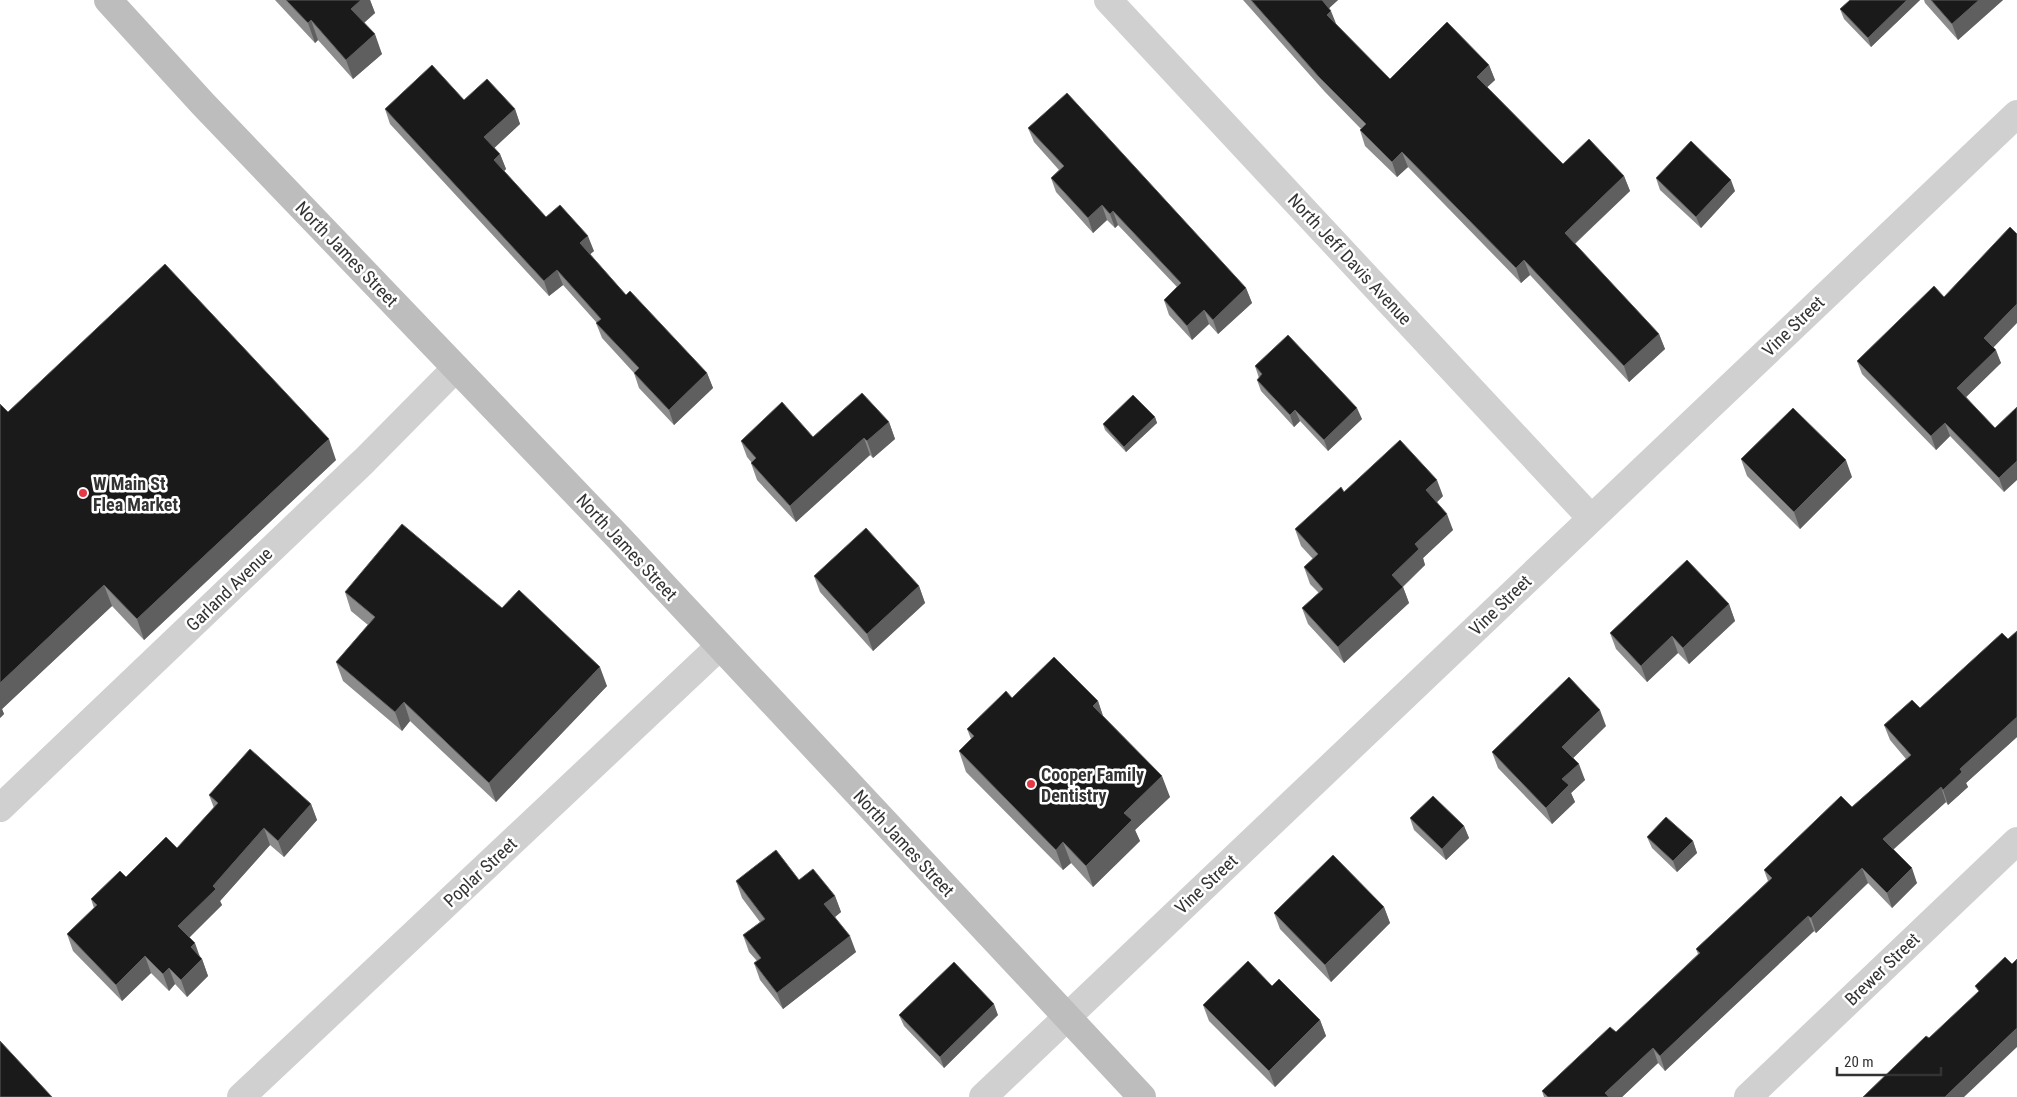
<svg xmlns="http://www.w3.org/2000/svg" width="2017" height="1097" viewBox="0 0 2017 1097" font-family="'Roboto Condensed',sans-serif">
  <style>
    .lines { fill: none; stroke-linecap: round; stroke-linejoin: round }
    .street { stroke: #d0d0d0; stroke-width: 28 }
    .secondary { stroke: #bdbdbd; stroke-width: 28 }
    .wall { fill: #8c8c8c }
    .shaded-wall { fill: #5f5f5f }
    .building { fill: #1a1a1a; stroke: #5f5f5f }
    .poi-dot { fill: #e63946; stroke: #fff; stroke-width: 2 }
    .labels { text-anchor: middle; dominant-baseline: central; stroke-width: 5; stroke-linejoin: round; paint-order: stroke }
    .street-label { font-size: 18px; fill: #333; stroke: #fff }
    .poi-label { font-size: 18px; font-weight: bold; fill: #333; stroke: #fff; text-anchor: start }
  </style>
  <rect width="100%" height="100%" fill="#fff"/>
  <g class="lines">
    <path class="street" d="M1108,0L1591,518
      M0,808L364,461L456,368
      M241,1097L719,647
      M983,1097L2017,114
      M1748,1097L2017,841"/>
    <path class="secondary" d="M108,0L203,104L619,538L1142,1097"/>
  </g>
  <path class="wall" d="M275,0H370L375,13L364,23L382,54L353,79L318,40L315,43Z
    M1243,0H1338L1329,8L1336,25L1390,79L1489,65L1495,80L1487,87L1563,164L1624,176L1630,191L1575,244L1659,334L1665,349L1629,382L1530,275L1521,283L1408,167L1397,177L1365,146L1360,130L1361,129L1325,92Z
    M1850,0H1920L1871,47L1844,19L1840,9Z
    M1924,0H2003L1958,40L1925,3Z
    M464,100L515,109L520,124L494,148L500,154L506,169L504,171L546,217L594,251L590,254L626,295L707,373L713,388L674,425L639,388L634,373L602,338L596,323H597L563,285L549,296L390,124L385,109Z
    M1028,128L1246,288L1252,303L1218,334L1209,324L1192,340L1169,315L1164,300L1177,287L1118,225L1115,228L1107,220L1093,233L1056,192L1051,178L1059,170L1034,142Z
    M1656,178L1735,191L1701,228L1660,190Z
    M1993,348L2001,363L1966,397L1995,428L2004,492L1950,436L1936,450L1862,374L1857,361Z
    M1255,366L1362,419L1328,451L1300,421L1294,427L1261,391L1257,380L1259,378Z
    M8,412L336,460L144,640L112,606L2,709L4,714L0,718Z
    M1155,417L1157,423L1126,452L1105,430L1103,424Z
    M889,422L895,439L873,458L870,455L796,522L757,480L751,463H752L747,457L741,441L813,437Z
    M1741,459L1852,477L1800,529L1747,476Z
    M1344,492L1443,496L1437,502L1453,530L1423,558L1425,565L1403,587L1409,603L1344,663L1308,624L1302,608L1319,593L1310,584L1304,567L1313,559L1301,546L1295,529Z
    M814,576L919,586L925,603L873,651L820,592Z
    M345,592L502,608L607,686L496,802L410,721L402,731L343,681L336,662L368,625L351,611Z
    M1729,604L1735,621L1689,664L1678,653L1647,682L1616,649L1610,633Z
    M2017,631V737L1966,783L1968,787L1948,805L1946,802L1893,850L1917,883L1892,908L1868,883L1816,933L1814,931L1665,1071L1658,1063L1622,1097H1544L1542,1091L1616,1032L1698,954L1696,949L1768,881L1764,870L1852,807L1906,759L1890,740L1884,725L1920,708L2008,639Z
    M1012,698L1098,701L1103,716L1170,797L1135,830L1140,841L1093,887L1071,863L1063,870L966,772L959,751L971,739L967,729Z
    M1606,726L1573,758L1585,780L1571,793L1575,802L1552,824L1498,768L1492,752Z
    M209,795L311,804L317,820L284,857L270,845L220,901L222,905L189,937L200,957L202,959L208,976L187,997L175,984L169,991L151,973L122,1001L73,951L67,934L94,908L91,899L177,848L214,808Z
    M1410,818L1464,826L1469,838L1446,860L1414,830Z
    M1647,837L1693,841L1697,853L1677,872L1652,848Z
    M799,880L835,896L841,912L835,917L856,952L783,1009L760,980L754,963L757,961L749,952L743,935L760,922L742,898L736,881Z
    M1384,907L1390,923L1331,982L1280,929L1274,913Z
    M1272,986L1320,1020L1326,1036L1275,1087L1209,1021L1203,1005Z
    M899,1015H998L944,1068L904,1026Z"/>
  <path class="shaded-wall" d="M361,0H370L375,13L358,28L351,9Z
    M1320,0H1338L1325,12Z
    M1907,0H1920L1871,47L1868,38Z
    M1979,0H2003L1958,40L1952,24Z
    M1331,11L1337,26L1327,15Z
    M311,20L318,40L315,43L308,23Z
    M375,34L382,54L353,79L346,60Z
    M1489,65L1495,80L1482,92L1477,77Z
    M515,109L520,124L490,152L484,137Z
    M1402,152L1408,167L1397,177L1392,162Z
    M500,154L506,169L500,175L494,160Z
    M1624,176L1630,191L1570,248L1565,233Z
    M1731,180L1735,191L1701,228L1696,217Z
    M1102,205L1107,220L1093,233L1088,218Z
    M1113,211L1118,225L1115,228L1110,214Z
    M588,236L594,251L586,258L580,243Z
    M1524,260L1530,275L1521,283L1516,268Z
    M557,270L563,285L549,296L544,281Z
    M1246,288L1252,303L1218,334L1213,320Z
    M2017,304V323L1989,352L1984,338Z
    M1204,310L1209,324L1192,340L1187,326Z
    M1659,334L1665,349L1629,382L1624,366Z
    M1996,350L2001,363L1962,401L1957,388Z
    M707,373L713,388L674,425L669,410Z
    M1357,408L1362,419L1328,451L1324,440Z
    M1295,410L1300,421L1294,427L1290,415Z
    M1155,417L1157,423L1126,452L1124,447Z
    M889,422L895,439L873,458L867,441Z
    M1945,423L1950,436L1936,450L1931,436Z
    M864,438L870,455L796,522L790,506Z
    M329,439L336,460L144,640L137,619Z
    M1846,460L1852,477L1800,529L1794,512Z
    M2017,461V480L2004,492L1999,478Z
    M1437,480L1443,496L1432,507L1426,490Z
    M1447,514L1453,530L1423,558L1425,565L1398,591L1392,575L1415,544Z
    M104,585L112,606L2,709L4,714L0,718V683Z
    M919,586L925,603L873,651L867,634Z
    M1403,587L1409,603L1344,663L1338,647Z
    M1729,604L1735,621L1689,664L1683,648Z
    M1672,636L1678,653L1647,682L1641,666Z
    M600,667L607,686L496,802L489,783Z
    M1098,701L1105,722L1093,706Z
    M404,702L410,721L402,731L395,712Z
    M1600,710L1606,726L1568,763L1562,747Z
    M2017,717V737L1966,783L1968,787L1948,805L1943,790L1960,769Z
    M1579,764L1585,780L1571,793L1575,802L1552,824L1546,808L1562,779Z
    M1162,776L1170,797L1135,830L1140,841L1093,887L1086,866L1124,813Z
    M1941,787L1946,802L1888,854L1883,839Z
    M311,804L317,820L284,857L278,841Z
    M1464,826L1469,838L1446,860L1442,849Z
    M264,828L270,845L220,901L222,905L184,943L178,926Z
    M1693,841L1697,853L1677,872L1673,861Z
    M1063,842L1071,863L1063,870L1056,850Z
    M1862,868L1868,883L1816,933L1811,918Z
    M1912,868L1917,883L1892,908L1887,893Z
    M835,896L841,912L830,921L824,904Z
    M1384,907L1390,923L1331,982L1325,965Z
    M1808,916L1814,931L1665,1071L1660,1056Z
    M850,936L856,952L783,1009L777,993Z
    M195,943L201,960L191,947Z
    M145,956L151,973L122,1001L116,985Z
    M202,959L208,976L187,997L181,980Z
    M169,968L175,984L169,991L163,974Z
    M994,1004L998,1015L944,1068L940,1057Z
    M1320,1020L1326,1036L1275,1087L1269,1071Z
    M2017,1028V1047L1964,1097H1945Z
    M1653,1048L1658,1063L1622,1097H1607L1605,1093Z"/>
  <path class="building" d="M286,0H361L351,9L375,34L346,60L311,20L308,23Z
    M1251,0H1322L1331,11L1327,15L1390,79L1447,22L1489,65L1477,77L1563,164L1589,139L1624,176L1565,233L1659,334L1624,366L1524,260L1516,268L1402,152L1392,162L1360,130L1366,124L1319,77Z
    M1850,0H1907L1868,38L1840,9Z
    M1931,0H1979L1952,24Z
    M432,65L464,100L487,79L515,109L484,137L500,154L494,160L546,217L560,205L588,236L580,243L626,295L630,291L707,373L669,410L634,373L639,368L596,323L601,319L557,270L544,281L385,109Z
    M1067,93L1246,288L1213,320L1204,310L1187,326L1164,300L1181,283L1113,211L1110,214L1102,205L1088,218L1051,178L1064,166L1028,128Z
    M1691,141L1731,180L1696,217L1656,178Z
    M2010,227L2017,234V304L1984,338L1996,350L1957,388L1995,428L2017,407V461L1999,478L1945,423L1931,436L1857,361L1934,286L1944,297Z
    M165,264L329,439L137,619L104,585L0,683V404L8,412Z
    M1288,335L1357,408L1324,440L1295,410L1290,415L1257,380L1262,374L1255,366Z
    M862,393L889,422L867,441L864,438L790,506L751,463L756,458L741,441L782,402L813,437Z
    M1133,395L1155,417L1124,447L1103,424Z
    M1793,408L1846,460L1794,512L1741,459Z
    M1400,440L1437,480L1426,490L1447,514L1415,544L1419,549L1392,575L1403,587L1338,647L1302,608L1323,589L1304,567L1318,554L1295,529L1341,487L1344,492Z
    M402,524L502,608L519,590L600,667L489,783L404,702L395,712L336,662L375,617L345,592Z
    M866,528L919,586L867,634L814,576Z
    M1687,560L1729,604L1683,648L1672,636L1641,666L1610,633Z
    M2017,631V717L1960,769L1962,772L1943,790L1941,787L1883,839L1912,868L1887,893L1862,868L1811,918L1808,916L1660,1056L1653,1048L1605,1093L1609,1097H1548L1542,1091L1610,1027L1616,1032L1700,953L1696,949L1772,878L1764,870L1841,796L1852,807L1911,755L1884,725L1912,700L1920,708L2002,633L2008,639Z
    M1054,657L1098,701L1093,706L1162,776L1124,813L1132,820L1086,866L1063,842L1056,850L959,751L974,736L967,729L1006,691L1012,698Z
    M1569,677L1600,710L1562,747L1579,764L1562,779L1569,785L1546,808L1492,752Z
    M250,749L311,804L278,841L264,828L213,886L216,889L178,926L195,943L191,947L202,959L181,980L169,968L163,974L145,956L116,985L67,934L97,905L91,899L120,871L126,877L166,837L177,848L218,803L209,795Z
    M1433,796L1464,826L1442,849L1410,818Z
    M1666,817L1693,841L1673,861L1647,837Z
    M776,850L799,880L813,869L835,896L824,904L850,936L777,993L754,963L761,958L743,935L765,919L736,881Z
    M1333,855L1384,907L1325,965L1274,913Z
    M2005,957L2012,964L2017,959V1028L1945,1097H1863L1926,1036L1929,1038L1979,991L1975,986Z
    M1248,961L1272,986L1279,979L1320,1020L1269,1071L1203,1005Z
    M954,962L994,1004L940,1057L899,1015Z
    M0,1041L52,1097H0Z"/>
  <g class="poi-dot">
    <circle cx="83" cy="493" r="5"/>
    <circle cx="1031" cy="784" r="5"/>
  </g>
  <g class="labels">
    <g class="street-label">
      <text transform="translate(347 254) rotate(46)">North James Street</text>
      <text transform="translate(1350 259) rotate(47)">North Jeff Davis Avenue</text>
      <text transform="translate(1793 326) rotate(-44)">Vine Street</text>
      <text transform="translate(627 547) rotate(47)">North James Street</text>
      <text transform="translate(229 589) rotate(-44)">Garland Avenue</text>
      <text transform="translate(1500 605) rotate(-44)">Vine Street</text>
      <text transform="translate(904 843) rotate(47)">North James Street</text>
      <text transform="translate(480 872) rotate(-43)">Poplar Street</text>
      <text transform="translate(1206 884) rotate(-43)">Vine Street</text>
      <text transform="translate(1882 969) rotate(-44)">Brewer Street</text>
    </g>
    <g class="poi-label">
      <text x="93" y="483">W Main St<tspan x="93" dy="21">Flea Market</tspan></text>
      <text x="1041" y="774">Cooper Family<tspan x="1041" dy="21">Dentistry</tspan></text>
    </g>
  </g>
  <path d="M1837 1067v8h104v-8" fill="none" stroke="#333333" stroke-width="2.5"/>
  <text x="1844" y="1067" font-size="15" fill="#333333" stroke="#ffffff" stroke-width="4" paint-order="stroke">20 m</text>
</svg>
